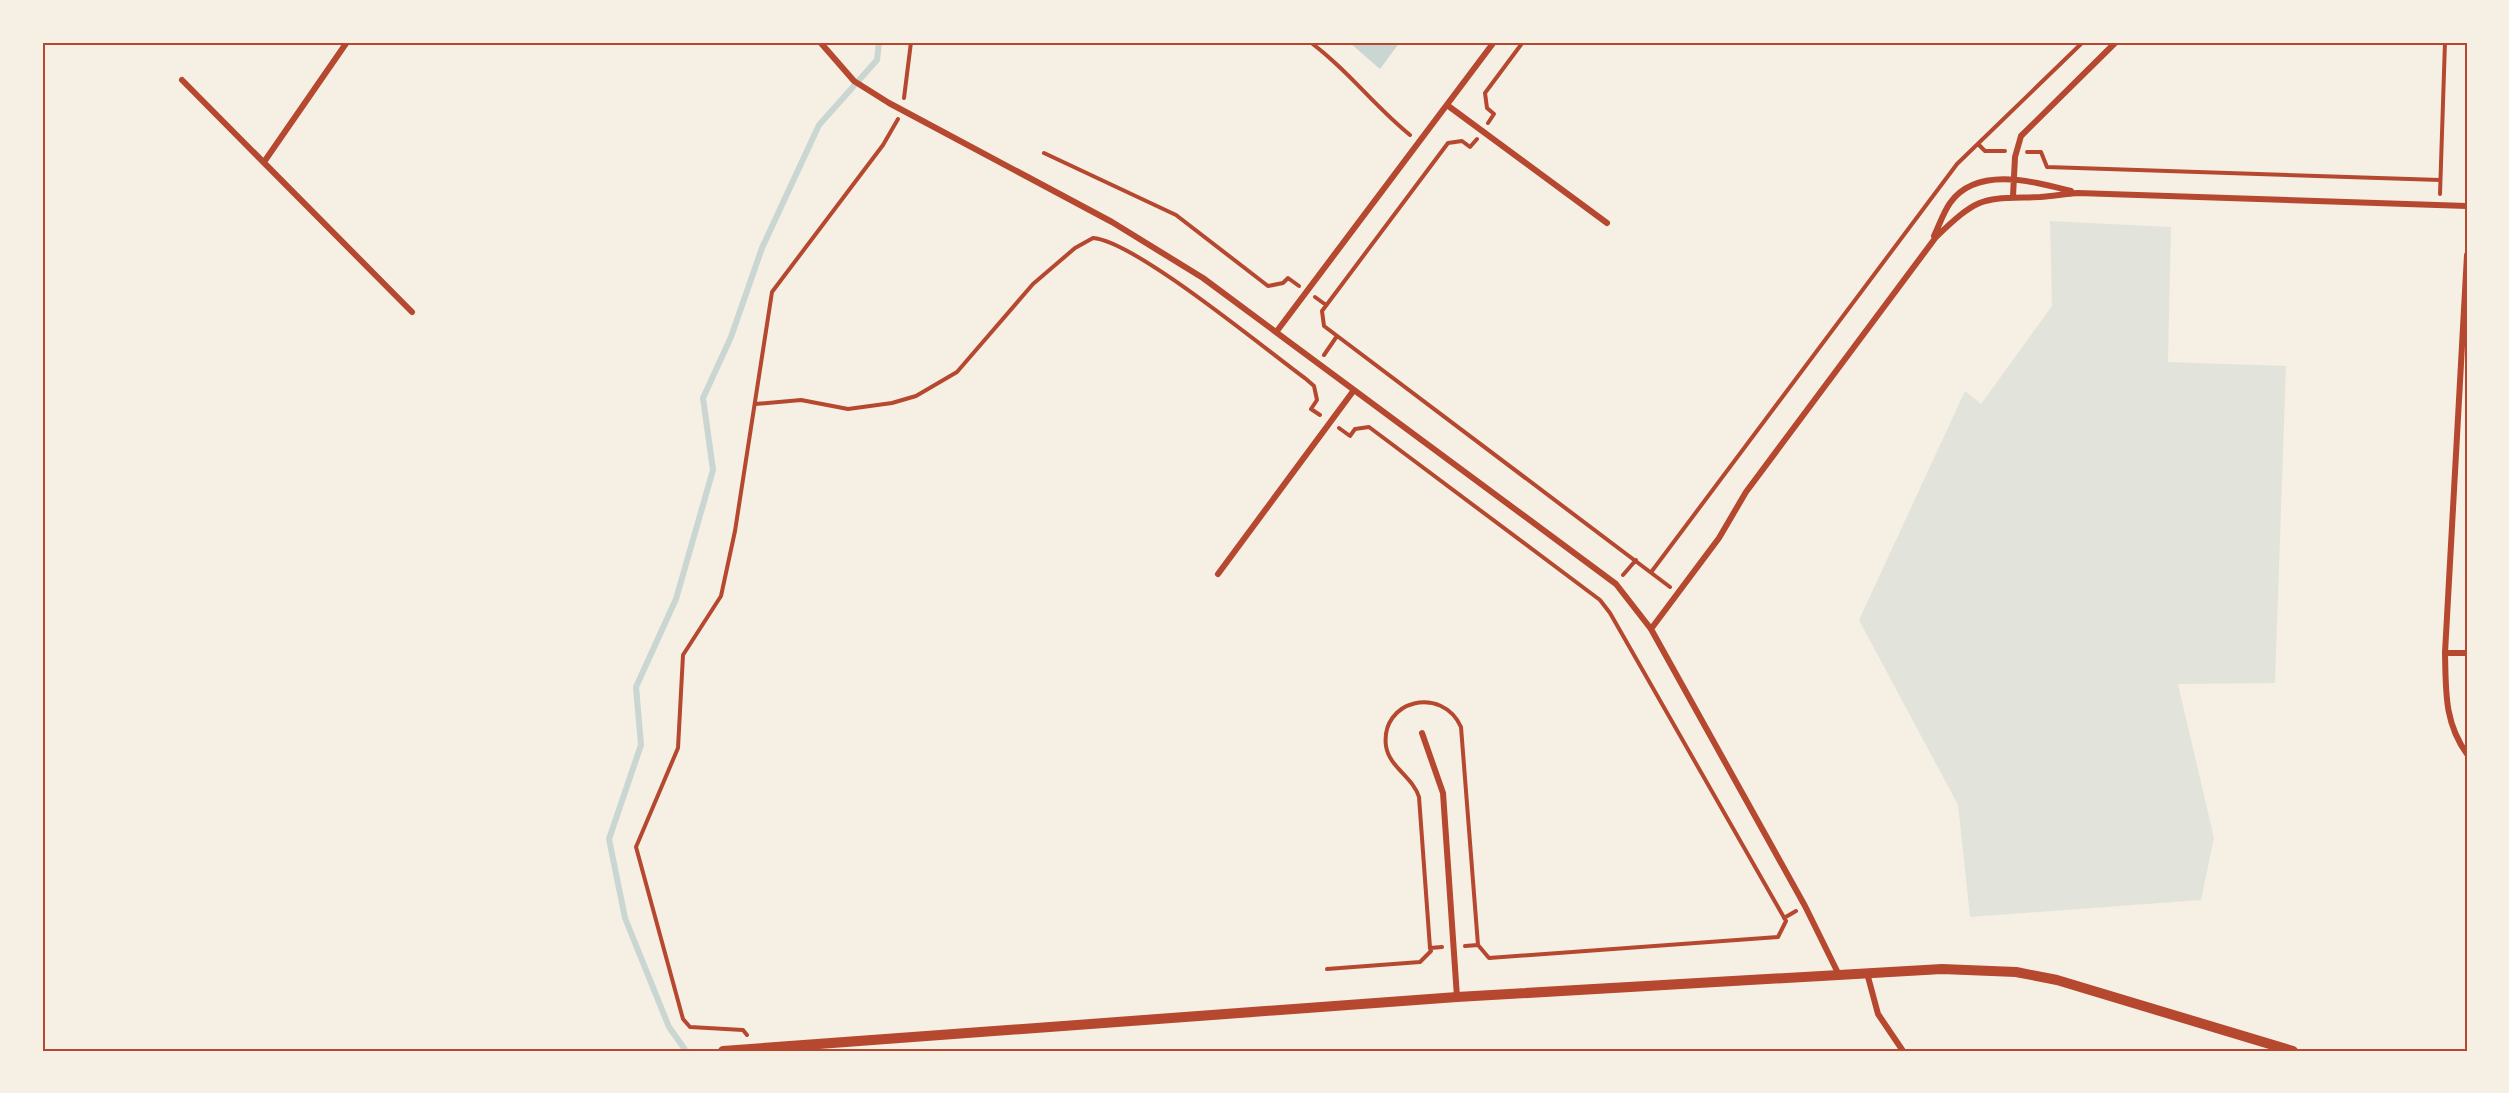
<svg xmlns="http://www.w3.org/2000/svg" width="2509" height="1093" viewBox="0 0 2509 1093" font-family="'Asap Condensed',sans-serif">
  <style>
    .green { fill: #e2e4dc }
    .water { fill: #c9d6d2 }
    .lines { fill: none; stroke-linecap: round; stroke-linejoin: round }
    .stream { stroke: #c9d6d2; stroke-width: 6 }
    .path { stroke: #b5482f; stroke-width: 4 }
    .minor { stroke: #b5482f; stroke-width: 6 }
    .tertiary { stroke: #b5482f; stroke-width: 10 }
    .neatline { fill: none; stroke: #b5482f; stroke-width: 2 }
  </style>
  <rect width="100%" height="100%" fill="#f6efe4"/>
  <path class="green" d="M2050,221L2171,227L2168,362L2286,366L2275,683L2178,684L2214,838L2201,900L1970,917L1958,805L1859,620L1965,391L1981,404L2052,306Z"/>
  <path class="water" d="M1349,42H1400L1380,69Z"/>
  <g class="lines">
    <path class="stream" d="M686,1051L669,1027L625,918L609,839L641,745L636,687L676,599L713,470L703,398L731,337L762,248L819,125L877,60L879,42"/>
    <path class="path" d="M1310,42C1347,69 1374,106 1410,135
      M904,98L911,42
      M1488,123L1494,114L1487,108L1485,93L1523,42
      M1477,139L1470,147L1462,141L1448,143L1322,311L1324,326L1670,587
      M1978,144L1985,151H2005
      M2027,152H2041L2047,167L2440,180
      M1044,153L1176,215L1268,286L1283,283L1288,278L1299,286
      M2440,194L2445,42
      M1315,297L1326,305
      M1324,355L1337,336
      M755,404L801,400L848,409L892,403L916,396L957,372L1033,284L1075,248L1093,238C1135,241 1266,350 1306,379L1314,386L1317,400L1311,409L1320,415
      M1339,428L1350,436L1355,429L1369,427L1600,600L1610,613L1786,921L1778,937L1489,958L1478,945L1465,946
      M1652,571L1957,164L2083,42
      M1623,575L1636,560
      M1784,918L1796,911
      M1430,948L1419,797C1413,777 1389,767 1386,746C1380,700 1442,685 1461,727L1478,945
      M1327,969L1420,962L1431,951L1430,948L1442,947
      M747,1035L743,1030L690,1027L683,1019L636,847L678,748L683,655L721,596L735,531L772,292L883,145L898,119"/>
    <path class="minor" d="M820,42L854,81L889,103L1112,222L1203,278L1616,584L1651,629L1805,906L1839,975
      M182,80L412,312
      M1447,105L1607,223
      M264,162L347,42
      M2013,196L2015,157L2021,136L2116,42
      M1934,236C1939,226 1943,213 1950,203C1977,165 2035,182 2071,191
      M2467,255L2445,653C2446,691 2444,722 2467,754
      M1277,331L1494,42
      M1218,574L1354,390
      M1651,629L1719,538L1746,492L1936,237C1981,194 1982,199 2040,197C2053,196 2065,194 2078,193L2467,206
      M2445,653H2467
      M1422,733L1443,793L1457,997
      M1867,973L1878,1014L1903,1051"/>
    <path class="tertiary" d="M723,1051L1457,997L1942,969L2016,972L2057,980L2293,1051"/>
  </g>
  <rect width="2509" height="1093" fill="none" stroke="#f6efe4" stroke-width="87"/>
  <rect x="44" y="44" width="2422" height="1006" class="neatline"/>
</svg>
